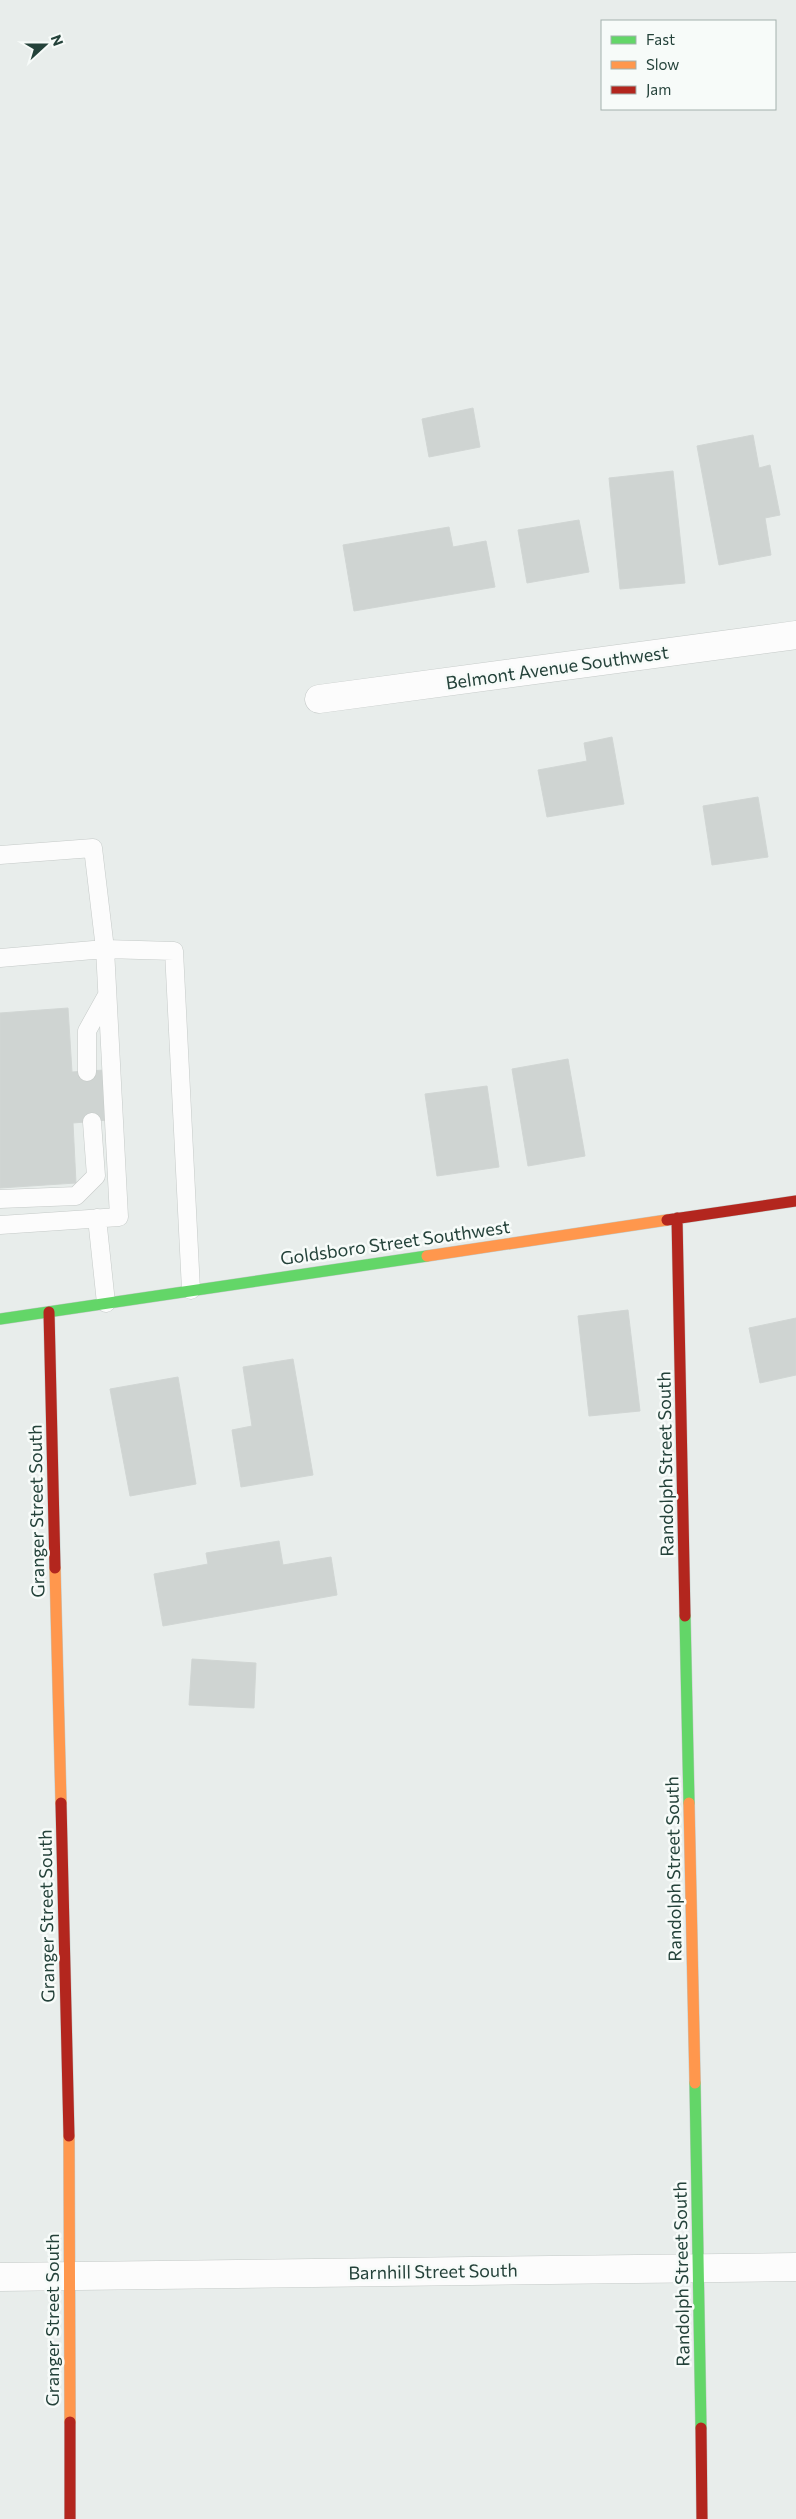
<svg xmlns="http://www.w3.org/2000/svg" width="796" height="2519" viewBox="0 0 796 2519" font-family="Commissioner,sans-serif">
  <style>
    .building { fill: #cfd4d2; stroke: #d1d6d4 }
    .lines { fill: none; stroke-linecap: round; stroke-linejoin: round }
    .lane-casing { stroke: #c5cac8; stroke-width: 19 }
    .street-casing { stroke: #c5cac8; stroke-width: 29 }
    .fast-casing { stroke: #c3cbc8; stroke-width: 12 }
    .slow-casing { stroke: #c3cbc8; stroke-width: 12 }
    .jam-casing { stroke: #c3cbc8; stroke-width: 12 }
    .lane { stroke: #fcfcfc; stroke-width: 18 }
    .street { stroke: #fcfcfc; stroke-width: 28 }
    .fast { stroke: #63d668; stroke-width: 11 }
    .slow { stroke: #ff974d; stroke-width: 11 }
    .jam { stroke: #b3261e; stroke-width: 11 }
    .labels { text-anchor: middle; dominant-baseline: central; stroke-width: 5; stroke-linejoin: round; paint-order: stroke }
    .street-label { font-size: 18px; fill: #24423a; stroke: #f7fbf9 }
  </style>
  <rect width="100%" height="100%" fill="#e8edeb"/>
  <path class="building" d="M473,408L480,447L429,457L422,419Z
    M753,435L759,468L770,465L780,515L765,518L771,555L719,565L697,446Z
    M673,471L685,583L620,589L609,478Z
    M579,520L589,572L527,583L518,530Z
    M449,527L453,547L486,541L495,587L354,611L343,545Z
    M612,737L624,804L547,817L538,770L587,761L584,743Z
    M758,797L768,857L712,865L703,806Z
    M68,1008L72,1072L104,1070L108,1120L73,1123L76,1183L0,1188V1013Z
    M568,1059L585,1156L528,1166L512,1069Z
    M487,1086L499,1167L437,1176L425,1094Z
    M628,1310L640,1411L589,1416L578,1316Z
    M796,1318V1375L760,1383L749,1328Z
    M293,1359L313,1475L241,1487L232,1430L252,1426L243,1367Z
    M178,1377L196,1484L130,1496L110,1389Z
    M279,1541L283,1565L331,1557L337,1595L163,1626L154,1574L208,1564L206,1553Z
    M192,1659L256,1663L254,1708L189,1705Z"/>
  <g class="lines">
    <defs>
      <path id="lane" d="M0,855L93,848L105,949L0,958
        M87,1072V1031L107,995
        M0,1199L76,1196L96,1176L92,1122
        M97,1218L106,1303
        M0,1225L119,1217L105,949L174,951L191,1290"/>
      <path id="street" d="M319,699L796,635
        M0,2277L796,2267"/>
      <path id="fast" d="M0,1319L427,1256
        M685,1616L689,1803
        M695,2083L701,2428"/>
      <path id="slow" d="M427,1256L667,1220
        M55,1568L61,1803
        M689,1803L695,2083
        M69,2136L70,2422"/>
      <path id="jam" d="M677,1218L685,1616
        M667,1220L796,1201
        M49,1312L55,1568
        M61,1803L69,2136
        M70,2422V2519
        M701,2428L702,2519"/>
    </defs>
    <use href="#lane" class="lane-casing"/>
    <use href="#street" class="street-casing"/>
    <use href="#fast" class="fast-casing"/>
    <use href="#slow" class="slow-casing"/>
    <use href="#jam" class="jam-casing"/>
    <use href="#lane" class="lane"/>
    <use href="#street" class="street"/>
    <use href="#fast" class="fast"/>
    <use href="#slow" class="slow"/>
    <use href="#jam" class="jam"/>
  </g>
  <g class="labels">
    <g class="street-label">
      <text transform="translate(557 667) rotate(-8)">Belmont Avenue Southwest</text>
      <text transform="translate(395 1242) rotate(-8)">Goldsboro Street Southwest</text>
      <text transform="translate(665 1464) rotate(-91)">Randolph Street South</text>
      <text transform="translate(36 1511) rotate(-91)">Granger Street South</text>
      <text transform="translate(673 1869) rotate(-91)">Randolph Street South</text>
      <text transform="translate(46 1916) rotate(-91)">Granger Street South</text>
      <text transform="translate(433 2271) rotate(-1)">Barnhill Street South</text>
      <text transform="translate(681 2274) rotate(-91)">Randolph Street South</text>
      <text transform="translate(52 2320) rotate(-90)">Granger Street South</text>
    </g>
  </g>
  <rect x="601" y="20" width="175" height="90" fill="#f7fbf9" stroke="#a3b1ad"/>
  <rect x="611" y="36" width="25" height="8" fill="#63d668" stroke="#a3b1ad"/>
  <text x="646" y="45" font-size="15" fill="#24423a">Fast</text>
  <rect x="611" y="61" width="25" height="8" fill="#ff974d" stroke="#a3b1ad"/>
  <text x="646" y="70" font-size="15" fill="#24423a">Slow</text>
  <rect x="611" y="86" width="25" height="8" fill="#b3261e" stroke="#a3b1ad"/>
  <text x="646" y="95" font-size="15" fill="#24423a">Jam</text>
  <g transform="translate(45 45) rotate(69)" stroke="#f7fbf9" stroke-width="4" paint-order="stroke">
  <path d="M0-4L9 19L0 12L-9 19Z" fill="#24423a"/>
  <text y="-8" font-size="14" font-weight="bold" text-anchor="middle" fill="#24423a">N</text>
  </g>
</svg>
